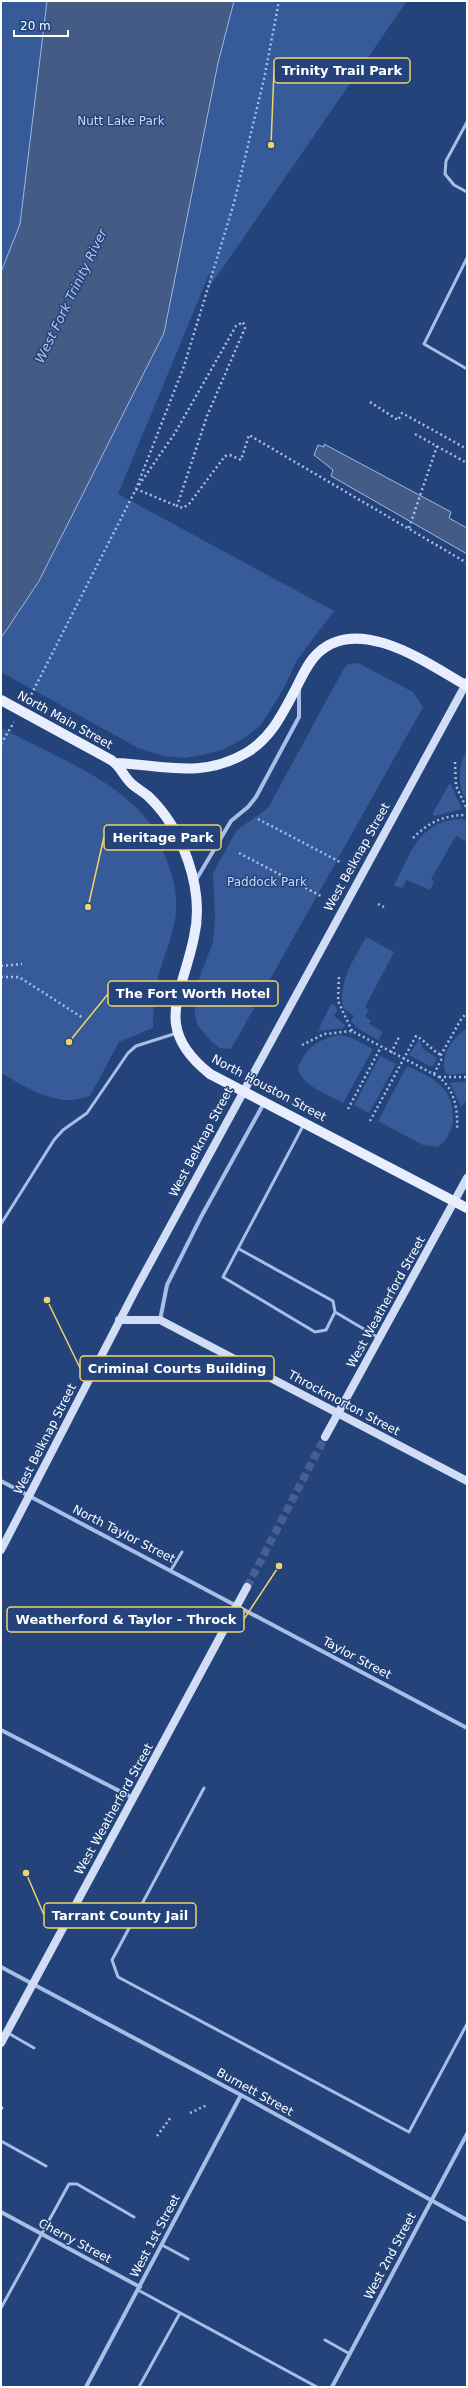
<svg xmlns="http://www.w3.org/2000/svg" width="468" height="2388" viewBox="0 0 468 2388" font-family="'DejaVu Sans',sans-serif">
  <style>
    .green { fill: #375b99 }
    .water { fill: #435b85; stroke: #9bb8e6 }
    .lines { fill: none; stroke-linecap: round; stroke-linejoin: round }
    .secondary-tunnel { stroke: #455f8f; stroke-width: 8; stroke-dasharray: 8 4; stroke-linecap: butt }
    .path { stroke: #a7bee5; stroke-width: 2.5; stroke-dasharray: 2 3; stroke-linecap: butt }
    .lane { stroke: #a7bee5; stroke-width: 3 }
    .street { stroke: #a7bee5; stroke-width: 4 }
    .secondary { stroke: #d0ddf5; stroke-width: 8 }
    .primary { stroke: #e8eefd; stroke-width: 10 }
    .primary-bridge { stroke: #e8eefd; stroke-width: 10 }
    .labels { text-anchor: middle; dominant-baseline: central; stroke-width: 3; stroke-linejoin: round; paint-order: stroke }
    .park-label { font-size: 12px; fill: #cadaf4; stroke: #24437b }
    .street-label { font-size: 12px; fill: #fff; stroke: #24437b }
    .water-label { font-size: 13px; font-style: italic; fill: #b2c8ed; stroke: #24437b }
    .leader { fill: none; stroke: #efd46b; stroke-width: 1.5 }
    .callout-dot { fill: #efd46b; stroke: #24437b; stroke-width: 1.5 }
    .callout { fill: #24437b; stroke: #efd46b; stroke-width: 1.5 }
    .callout-label { font-size: 13px; text-anchor: middle; font-weight: bold; fill: #fff }
  </style>
  <rect width="100%" height="100%" fill="#24437b"/>
  <path class="green" d="M1,1H407L208,289L210,272L118,494L334,611L297,660L284,688L261,725L243,739L222,750L203,755L185,758L163,756L138,748L1,672Z
    M358,663L413,692L423,707L231,1049L220,1048L212,1042L198,1026L195,1015L194,992L213,942L215,918L213,873L237,830L268,808L343,670L348,664Z
    M1,728C46,752 113,778 145,817C154,827 159,842 164,854C173,875 179,896 175,919C172,939 163,958 158,977C154,994 153,1011 153,1028L119,1042L90,1096C84,1098 75,1100 68,1100C45,1099 20,1084 1,1073Z
    M467,749V802C456,785 459,766 467,749Z
    M450,783L462,809L434,816L433,813Z
    M461,819L467,820V842L456,836L431,879L434,882L430,890L407,880L402,888L394,886C411,853 418,821 461,819Z
    M366,937L394,952L365,1007L369,1010L365,1016L371,1021L369,1024L383,1032L378,1040L357,1028L351,1021L354,1016L343,1008C338,981 354,960 366,937Z
    M331,1004H334L337,1010L334,1016L345,1025L344,1028L318,1031Z
    M467,1028V1073L452,1075L446,1073C438,1056 454,1037 467,1028Z
    M340,1035L352,1038L373,1049L343,1103C328,1094 301,1086 298,1068C306,1047 318,1039 340,1035Z
    M419,1039L423,1049L437,1058L432,1067L409,1055Z
    M380,1056L396,1064L369,1113L354,1105Z
    M407,1066C434,1079 454,1086 453,1121C452,1131 445,1142 438,1147L423,1145L378,1121Z
    M467,1081V1100L461,1107L450,1083Z"/>
  <path class="water" d="M47,1H234L218,63L164,333L39,581L1,638V272L20,224Z
    M324,444L451,512L449,518L467,528V554L331,476L333,470L314,455L318,445L324,447Z"/>
  <g class="lines">
    <path class="secondary-tunnel" d="M247,1587L325,1437"/>
    <path class="path" d="M370,402L398,420L402,413L467,449
      M415,434L467,463
      M139,485L175,433L236,326L243,322L245,328L207,416L177,506L183,508L189,504L225,456L230,455L241,460L249,435L467,563
      M136,489L177,506
      M409,528L437,446
      M29,699L136,489L184,366L234,203L264,79L279,1
      M1,744L14,722
      M455,762L456,786L467,809
      M258,819L340,862
      M413,838C429,822 444,815 467,815
      M239,853L321,896
      M378,904L384,907
      M1,966L22,964
      M1,977H19L83,1018
      M339,977L338,1001L352,1031
      M302,1045L324,1034L352,1031L439,1077C455,1090 458,1110 457,1130
      M391,1053L399,1037
      M434,1074L441,1060V1055L460,1021L467,1012
      M439,1077H467
      M348,1109L381,1047
      M370,1121L416,1036C426,1041 431,1050 441,1055
      M190,2113L207,2105
      M157,2136L171,2117"/>
    <path class="lane" d="M467,122L446,161L445,174L454,185L467,192
      M467,258L424,344L467,369
      M1,1224L54,1140L63,1130L87,1113L128,1053L136,1046L177,1033
      M239,1249L333,1301L335,1312L326,1330L315,1332L223,1277L304,1124
      M335,1312L379,1338
      M171,1570L182,1552
      M204,1788L112,1960L118,1977L409,2132L467,2024
      M8,2033L34,2048
      M1,2107L2,2108
      M1,2141L46,2166
      M162,2245L188,2259
      M138,2290L317,2387
      M1,2308L69,2184H77L134,2217
      M325,2340L350,2354
      M139,2387L180,2313"/>
    <path class="street" d="M196,880L231,821L248,807L256,797L299,717V689
      M160,1320L167,1285L201,1217L264,1103
      M1,1481L467,1728
      M1,1730L133,1798
      M1,1967L241,2095L467,2220
      M1,2212L140,2287
      M86,2387L241,2095
      M332,2387L467,2134"/>
    <path class="secondary" d="M119,1320H160L467,1481
      M325,1437L467,1178
      M1,1550L137,1287L467,682
      M1,2043L247,1587"/>
    <path class="primary" d="M111,760C121,766 124,778 133,785C138,789 143,792 148,796C183,829 205,890 194,937C182,996 152,1028 210,1074L467,1208
      M116,763C163,765 201,779 246,753C270,739 282,715 294,692C301,679 307,663 318,653C360,614 428,664 467,686"/>
    <path class="primary-bridge" d="M1,700L111,760"/>
  </g>
  <g class="labels">
    <g class="park-label">
      <text x="121" y="121">Nutt Lake Park</text>
      <text x="267" y="882">Paddock Park</text>
    </g>
    <g class="street-label">
      <text transform="translate(65 720) rotate(29)">North Main Street</text>
      <text transform="translate(357 857) rotate(-61)">West Belknap Street</text>
      <text transform="translate(269 1088) rotate(28)">North Houston Street</text>
      <text transform="translate(201 1142) rotate(-62)">West Belknap Street</text>
      <text transform="translate(386 1302) rotate(-61)">West Weatherford Street</text>
      <text transform="translate(344 1403) rotate(28)">Throckmorton Street</text>
      <text transform="translate(45 1439) rotate(-63)">West Belknap Street</text>
      <text transform="translate(124 1534) rotate(27)">North Taylor Street</text>
      <text transform="translate(357 1658) rotate(28)">Taylor Street</text>
      <text transform="translate(114 1809) rotate(-61)">West Weatherford Street</text>
      <text transform="translate(255 2092) rotate(29)">Burnett Street</text>
      <text transform="translate(155 2236) rotate(-62)">West 1st Street</text>
      <text transform="translate(75 2241) rotate(28)">Cherry Street</text>
      <text transform="translate(390 2256) rotate(-62)">West 2nd Street</text>
    </g>
    <g class="water-label">
      <text transform="translate(71 296) rotate(-64)">West Fork Trinity River</text>
    </g>
  </g>
  <path class="leader" d="M271 145L274 70M88 907L104 837M69 1042L108 994M47 1300L80 1368M279 1566L244 1619M26 1873L44 1915"/>
  <g class="callout-dot">
    <circle cx="271" cy="145" r="4"/>
    <circle cx="88" cy="907" r="4"/>
    <circle cx="69" cy="1042" r="4"/>
    <circle cx="47" cy="1300" r="4"/>
    <circle cx="279" cy="1566" r="4"/>
    <circle cx="26" cy="1873" r="4"/>
  </g>
  <g class="callout">
    <rect x="274" y="58" width="136" height="25" rx="4"/>
    <rect x="104" y="825" width="117" height="25" rx="4"/>
    <rect x="108" y="981" width="170" height="25" rx="4"/>
    <rect x="80" y="1356" width="194" height="25" rx="4"/>
    <rect x="7" y="1607" width="237" height="25" rx="4"/>
    <rect x="44" y="1903" width="152" height="25" rx="4"/>
  </g>
  <g class="callout-label">
    <text x="342" y="75">Trinity Trail Park</text>
    <text x="163" y="842">Heritage Park</text>
    <text x="193" y="998">The Fort Worth Hotel</text>
    <text x="177" y="1373">Criminal Courts Building</text>
    <text x="126" y="1624">Weatherford &amp; Taylor - Throck</text>
    <text x="120" y="1920">Tarrant County Jail</text>
  </g>
  <rect width="468" height="2388" fill="none" stroke="#ffffff" stroke-width="4"/>
  <path d="M14 30v6h54v-6" fill="none" stroke="#ffffff" stroke-width="2"/>
  <text x="20" y="30" font-size="12" fill="#ffffff" stroke="#24437b" stroke-width="3" paint-order="stroke">20 m</text>
</svg>
